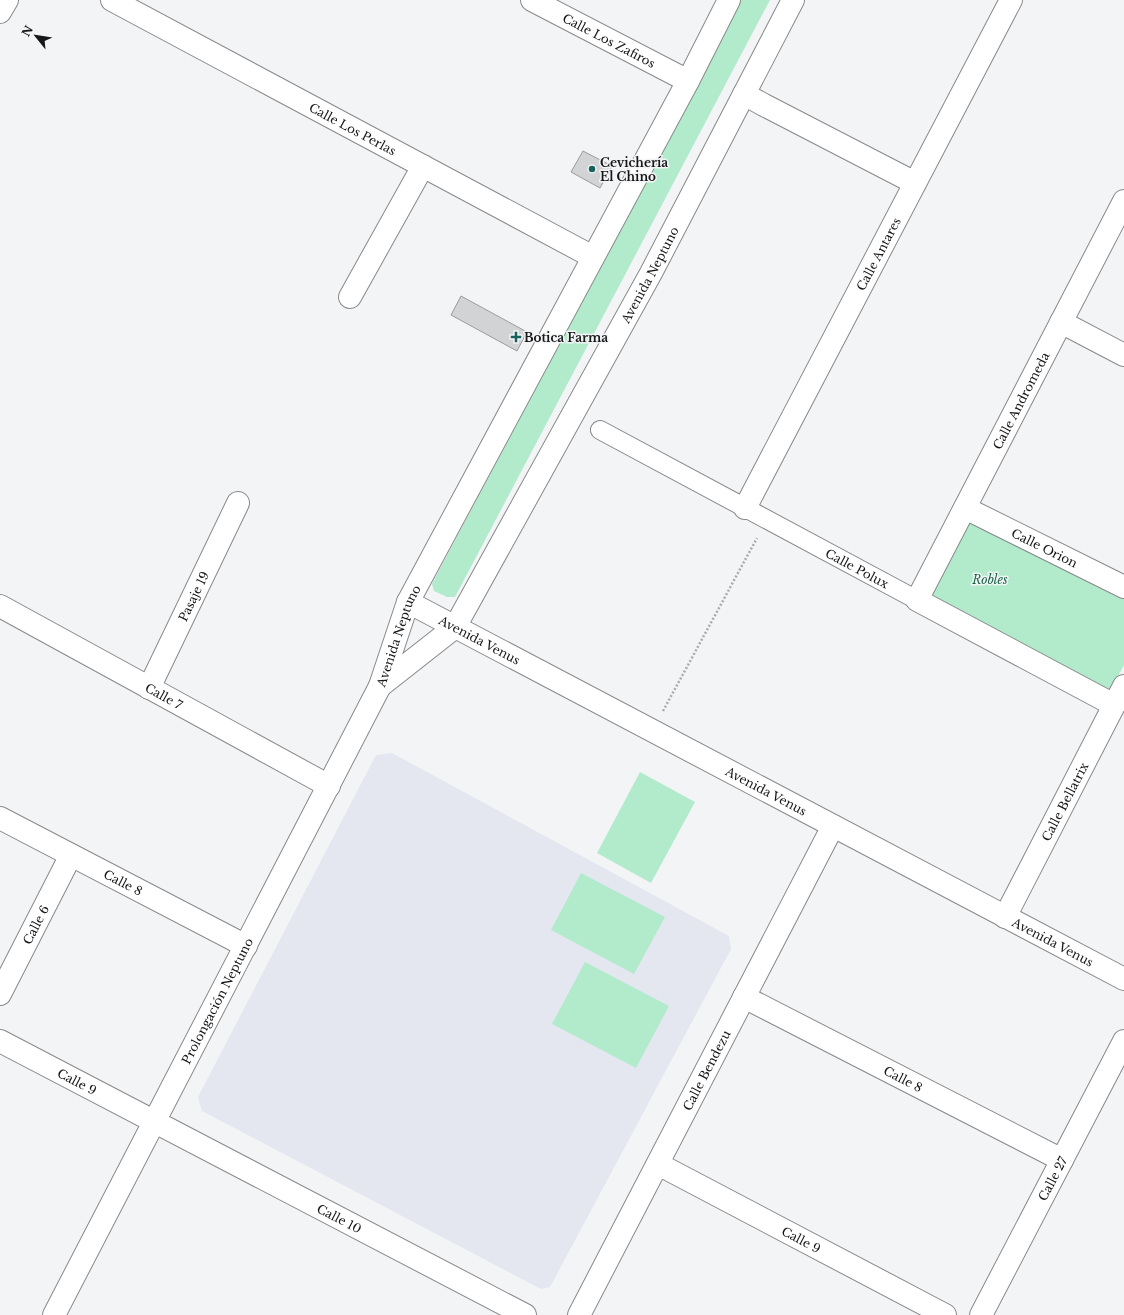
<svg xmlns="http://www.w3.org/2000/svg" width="1124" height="1315" viewBox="0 0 1124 1315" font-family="'Libre Baskerville',serif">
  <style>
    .built { fill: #e4e7f0 }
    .green { fill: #b1ebcc }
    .building { fill: #d2d3d5; stroke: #9b9c9e }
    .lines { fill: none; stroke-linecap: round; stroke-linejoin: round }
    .pedestrian-casing { stroke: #89898b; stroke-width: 20 }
    .minor-casing { stroke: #89898b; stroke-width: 24 }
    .tertiary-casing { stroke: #89898b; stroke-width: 24 }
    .path { stroke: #aaabac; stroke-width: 2.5; stroke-dasharray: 2 2; stroke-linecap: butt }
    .pedestrian { stroke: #fff; stroke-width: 18 }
    .minor { stroke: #fff; stroke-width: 22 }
    .tertiary { stroke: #fff; stroke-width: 22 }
    .poi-dot { fill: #16635c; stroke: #f3f4f6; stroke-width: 1.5 }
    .labels { text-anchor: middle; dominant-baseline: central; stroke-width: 3; stroke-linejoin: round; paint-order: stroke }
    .street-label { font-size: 12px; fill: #171718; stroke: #f3f4f6 }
    .poi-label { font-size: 12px; font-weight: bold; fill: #171718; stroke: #f3f4f6; text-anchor: start }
    .park-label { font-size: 12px; font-style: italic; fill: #196546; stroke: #f3f4f6 }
  </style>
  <rect width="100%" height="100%" fill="#f3f4f6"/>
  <path class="built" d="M392,753L729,936L731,949L550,1287L541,1289L202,1111L198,1097L376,755Z"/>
  <path class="green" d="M741,0H770L455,597H447L434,591L432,584Z
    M968,516L1124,598V665L1109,693L925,597Z
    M640,772L695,802L651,883L597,853Z
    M581,873L665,917L634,974L551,930Z
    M585,962L669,1006L636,1068L552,1024Z"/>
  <path class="building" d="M583,151L612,166L600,188L571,172Z
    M461,296L527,332L517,351L451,315Z"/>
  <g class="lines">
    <defs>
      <g id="pedestrian">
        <path id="s1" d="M600,430L917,600"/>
      </g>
      <g id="minor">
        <path id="s2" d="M112,0L593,257"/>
        <path id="s3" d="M532,0L688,81"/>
        <path d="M0,12L7,0"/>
        <path d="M744,94L764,105L915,183"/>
        <path d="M350,297L423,166"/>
        <path d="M1061,322L1124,355"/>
        <path id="s4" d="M745,508L1011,0"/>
        <path id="s5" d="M965,508L1124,587"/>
        <path id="s6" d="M0,606L329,786"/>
        <path id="s7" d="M149,688L238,503"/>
        <path id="s8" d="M1114,705L917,600L1124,201"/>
        <path id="s9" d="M0,818L246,946"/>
        <path id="s10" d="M1005,917L1124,686"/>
        <path id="s11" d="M0,994L71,855"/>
        <path id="s12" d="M744,997L1062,1160"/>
        <path id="s13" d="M0,1041L525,1315"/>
        <path id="s14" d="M658,1164L945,1315"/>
        <path id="s15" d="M579,1315L833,826"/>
        <path id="s16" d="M981,1315L1124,1041"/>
      </g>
      <g id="tertiary">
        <path id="s17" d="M408,602L1124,979"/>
        <path id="s18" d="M380,686L455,627L651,273L793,0"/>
        <path id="s19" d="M54,1315L380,686L408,602L688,81L729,0"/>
      </g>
    </defs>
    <use href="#pedestrian" class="pedestrian-casing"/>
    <use href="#minor" class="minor-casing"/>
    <use href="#tertiary" class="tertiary-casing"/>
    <path class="path" d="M663,711L757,538"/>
    <use href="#pedestrian" class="pedestrian"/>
    <use href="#minor" class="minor"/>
    <use href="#tertiary" class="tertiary"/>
  </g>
  <g class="poi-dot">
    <circle cx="592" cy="169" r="4"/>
    <path d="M514 331h4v4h4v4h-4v4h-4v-4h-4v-4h4z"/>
  </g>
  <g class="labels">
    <g class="street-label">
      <text stroke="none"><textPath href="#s3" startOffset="87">Calle Los Zafiros</textPath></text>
      <text stroke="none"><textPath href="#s2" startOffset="273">Calle Los Perlas</textPath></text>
      <text stroke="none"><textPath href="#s4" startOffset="287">Calle Antares</textPath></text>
      <text stroke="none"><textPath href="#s18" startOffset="498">Avenida Neptuno</textPath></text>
      <text stroke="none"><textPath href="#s8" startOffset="448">Calle Andromeda</textPath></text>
      <text stroke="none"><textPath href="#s5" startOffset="89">Calle Orion</textPath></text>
      <text stroke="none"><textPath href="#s1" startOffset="292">Calle Polux</textPath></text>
      <text stroke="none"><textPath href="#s7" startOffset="102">Pasaje 19</textPath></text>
      <text stroke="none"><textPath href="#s19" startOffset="762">Avenida Neptuno</textPath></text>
      <text stroke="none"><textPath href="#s17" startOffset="81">Avenida Venus</textPath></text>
      <text stroke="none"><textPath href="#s6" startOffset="187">Calle 7</textPath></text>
      <text stroke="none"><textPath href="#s17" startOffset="405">Avenida Venus</textPath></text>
      <text stroke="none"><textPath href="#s10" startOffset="130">Calle Bellatrix</textPath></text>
      <text stroke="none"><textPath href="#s9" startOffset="139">Calle 8</textPath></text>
      <text stroke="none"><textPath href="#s11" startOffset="78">Calle 6</textPath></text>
      <text stroke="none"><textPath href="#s17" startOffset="729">Avenida Venus</textPath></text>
      <text stroke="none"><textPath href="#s19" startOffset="354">Prolongación Neptuno</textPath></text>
      <text stroke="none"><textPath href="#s15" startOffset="276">Calle Bendezu</textPath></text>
      <text stroke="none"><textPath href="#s12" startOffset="179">Calle 8</textPath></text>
      <text stroke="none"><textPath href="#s13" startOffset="87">Calle 9</textPath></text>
      <text stroke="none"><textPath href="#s16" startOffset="154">Calle 27</textPath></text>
      <text stroke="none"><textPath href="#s13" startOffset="383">Calle 10</textPath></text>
      <text stroke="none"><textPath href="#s14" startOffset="162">Calle 9</textPath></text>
    </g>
    <g class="poi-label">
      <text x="600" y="162">Cevichería<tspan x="600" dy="14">El Chino</tspan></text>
      <text x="524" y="337">Botica Farma</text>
    </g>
    <g class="park-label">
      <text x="990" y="579">Robles</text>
    </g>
  </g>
  <g transform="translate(36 36) rotate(300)" stroke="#f3f4f6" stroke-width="3" paint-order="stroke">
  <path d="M0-3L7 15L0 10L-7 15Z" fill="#171718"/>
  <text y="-6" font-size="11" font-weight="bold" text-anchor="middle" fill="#171718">N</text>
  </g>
</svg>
